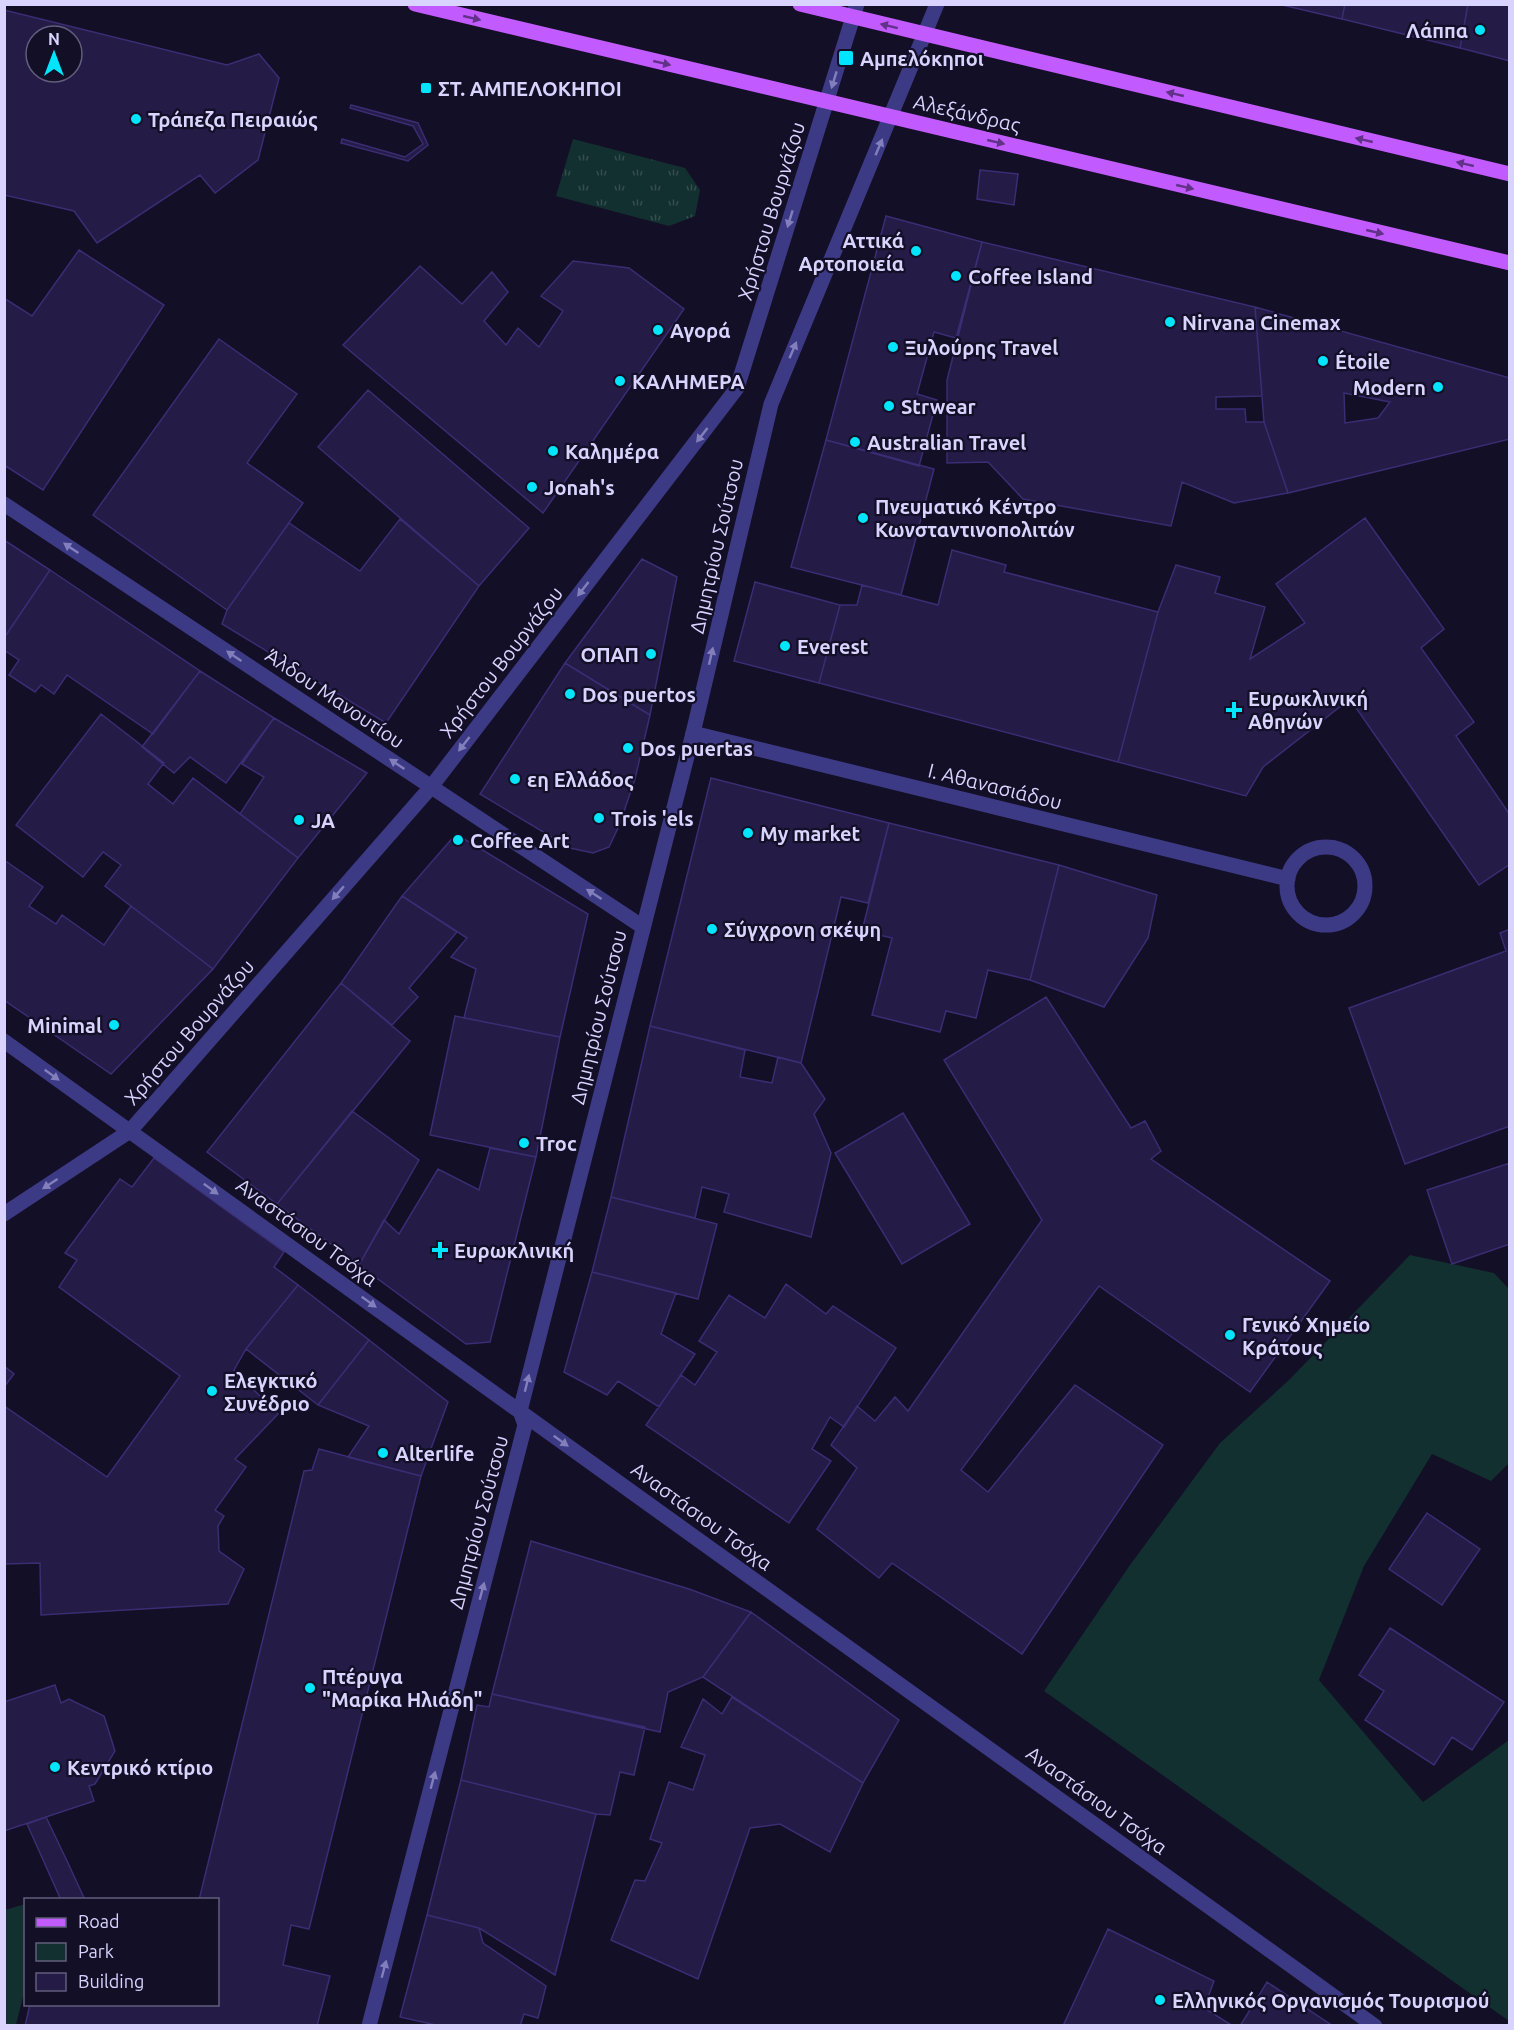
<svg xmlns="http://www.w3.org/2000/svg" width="1514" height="2030" viewBox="0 0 1514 2030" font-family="Ubuntu,sans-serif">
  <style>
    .grass { fill: url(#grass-tufts) }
    .park { fill: #12302f }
    .building { fill: #241b47; stroke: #3b2d73; stroke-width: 1.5; fill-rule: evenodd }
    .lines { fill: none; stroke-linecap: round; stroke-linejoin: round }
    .minor { stroke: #3d3a85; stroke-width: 15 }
    .tertiary { stroke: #3d3a85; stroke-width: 15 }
    .primary { stroke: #c25bff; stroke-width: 15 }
    .oneway { fill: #623188 }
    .oneway2 { fill: #837fbc }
    .poi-dot { fill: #00e5ff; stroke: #130f26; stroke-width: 2 }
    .labels { text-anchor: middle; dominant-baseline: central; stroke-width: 4.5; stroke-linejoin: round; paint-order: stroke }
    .poi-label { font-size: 20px; font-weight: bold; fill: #d9d4ff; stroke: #130f26; text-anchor: start }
    .street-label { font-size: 20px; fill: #d9d4ff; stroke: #130f26 }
  </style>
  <defs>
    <pattern id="grass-tufts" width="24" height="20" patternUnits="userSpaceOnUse" patternTransform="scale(1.5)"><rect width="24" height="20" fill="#12302f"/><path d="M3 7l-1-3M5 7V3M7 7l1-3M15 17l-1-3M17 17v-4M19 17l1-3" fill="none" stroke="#344d4e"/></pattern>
  </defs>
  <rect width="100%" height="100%" fill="#130f26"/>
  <path class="grass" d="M573,139L685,168L700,190L695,216L669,226L556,196Z"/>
  <path class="park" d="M1410,1255L1494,1273L1509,1289V1463L1491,1481L1432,1454L1364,1566L1319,1680L1423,1802L1509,1740V2021L1044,1691L1130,1565L1220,1443L1289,1380Z
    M25,1904V1988L16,2025H5V1910Z"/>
  <path class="building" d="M1278,4H1345L1342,19Z
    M1345,4H1468L1460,48L1342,19Z
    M1468,4H1510V61L1460,48Z
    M4,10L227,65L259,54L279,78L258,160L215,193L200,175L97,243L74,211L4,195ZM36,36H72V72H36Z
    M351,105L418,123L428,145L408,161L341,143L342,139L405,157L423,144L413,126L350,108Z
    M980,170L1018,174L1014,205L977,199Z
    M886,216L982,242L956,338L934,332L917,394L937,400L919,466L826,440Z
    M982,242L1255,307L1262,396L1216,397V409H1245L1246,422H1264L1288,493L1234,503L1182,482L1171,526L1023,499L988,462L947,463V380Z
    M79,250L164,305L43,490L4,465V298L32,316Z
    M573,261L629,268L684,309L543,513L343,345L420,266L462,304L492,272L508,292L484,321L506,345L518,328L539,347L563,311L541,296Z
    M1255,307L1510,378V439L1288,493L1264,422ZM1344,393L1390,402L1378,418L1345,423Z
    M219,339L297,394L247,463L303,503L227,610L93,515Z
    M368,390L529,528L479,586L318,447Z
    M826,440L934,469L901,595L791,567Z
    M1365,518L1444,629L1421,648L1474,722L1456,736L1510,815V864L1479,885L1350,699L1263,767L1246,796L1118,762L1158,612L1176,565L1220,577L1215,593L1265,607L1250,659L1305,623L1276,584Z
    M400,519L479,586L386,723L222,624L227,610L289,523L360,571Z
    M4,540L50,570L4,638Z
    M952,550L1006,565L1004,572L1158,612L1118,762L819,683L840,605H857L862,585L938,605Z
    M642,559L677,577L650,715L565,663Z
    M50,570L200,671L153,734L67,675L54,694L41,685L35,692L9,675L19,660L4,650V638Z
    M755,582L840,605L819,683L734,661Z
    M565,663L650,715L635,779L619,826L609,847L593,853L570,848L480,794Z
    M200,671L274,718L226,783L190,757L174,773L142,747Z
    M101,714L164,763L148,784L173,804L193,778L298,858L213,969L105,886L121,865L103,852L83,877L16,825Z
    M274,718L367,773L298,858L240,814L264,777L242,764Z
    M711,778L889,823L868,903L841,897L801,1063L650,1026Z
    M889,823L1059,865L1030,980L988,970L976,1018L946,1011L940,1032L872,1015L892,938L862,931Z
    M456,834L588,914L560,1037L464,1018L476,969L451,957L467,938L402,896Z
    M4,860L43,887L29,906L56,924L62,915L104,945L131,906L213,969L111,1074L4,1000Z
    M1059,865L1157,895L1148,938L1104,1007L1030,980Z
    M402,896L457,932L409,988L418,997L392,1025L341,983Z
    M1510,929V1126L1405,1164L1349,1008L1506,951L1500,933Z
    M341,983L410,1041L277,1204L207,1152Z
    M1046,997L1131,1128L1145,1121L1161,1151L1151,1159L1330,1281L1250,1392L1099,1286L961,1470L988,1492L1075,1385L1163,1445L1022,1654L892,1563L879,1578L817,1529L857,1468L831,1445L857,1406L875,1421L895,1397L908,1411L1042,1220L944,1060Z
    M455,1016L560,1037L536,1157L430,1135Z
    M650,1026L745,1050L740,1077L772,1083L778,1057L801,1063L825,1099L814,1114L831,1153L811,1237L724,1212L729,1194L702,1187L695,1218L611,1197Z
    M352,1111L419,1160L359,1265L277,1204Z
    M903,1113L970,1224L902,1264L835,1153Z
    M490,1148L536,1157L490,1342L466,1344L359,1265L384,1220L399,1234L438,1169L479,1190Z
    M154,1158L284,1252L274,1267L298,1285L246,1349L234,1370L278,1414L235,1459L246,1467L215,1510L224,1516L218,1526L219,1551L244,1569L228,1604L41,1615L40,1563L4,1564V1406L107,1477L180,1376L59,1287L77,1260L65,1253L120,1179L132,1187Z
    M1510,1163V1244L1452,1264L1427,1190Z
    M611,1197L717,1224L698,1299L592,1272Z
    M592,1272L676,1293L661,1334L695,1354L659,1407L618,1381L607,1395L564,1372Z
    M786,1284L826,1314L833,1306L896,1348L844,1427L830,1417L812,1449L831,1461L789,1523L646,1425L681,1375L695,1385L717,1352L699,1341L729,1295L765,1318Z
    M298,1285L369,1340L318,1405L246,1349Z
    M369,1340L448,1402L421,1476L348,1457L369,1426L318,1405Z
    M4,1366L14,1374L4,1387Z
    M319,1449L421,1476L309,1929L291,1925L283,1965L330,1976L317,2026H25L30,2004H218V1900H199L304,1471L312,1470Z
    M1427,1513L1480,1549L1442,1605L1389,1569Z
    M531,1541L689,1589L751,1612L703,1677L668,1692L660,1732L492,1694Z
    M751,1612L899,1720L863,1783L703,1677Z
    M1390,1628L1504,1702L1472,1750L1452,1737L1434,1765L1365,1720L1384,1691L1359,1675Z
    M55,1685L61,1703L69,1699L104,1716L115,1751L95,1784L89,1786L94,1801L4,1831V1702Z
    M492,1694L645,1727L634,1775L620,1772L610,1815L596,1814L461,1780L477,1705L489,1707Z
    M732,1697L863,1783L830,1852L780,1824L750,1828L698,1979L611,1940L635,1880L645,1881L662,1843L650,1839L669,1782L693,1790L705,1755L681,1747L703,1699L722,1714Z
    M461,1780L596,1814L555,1975L479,1928L427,1915Z
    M46,1817L68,1863L85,1900H61L27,1824Z
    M427,1915L479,1928L483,1943L546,1986L538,2018L524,2014L520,2026H440L400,2017Z
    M1108,1929L1214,1981L1204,2008L1233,2026H1063Z
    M1267,1982L1333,2026H1240Z"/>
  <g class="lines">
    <path class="minor" d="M4,504L643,927
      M693,733L1288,879
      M1287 886a39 39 0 1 1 78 0a39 39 0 1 1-78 0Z"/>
    <path class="tertiary" d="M4,1041L1375,2026
      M4,1214L130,1131L431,787L737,388L857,4
      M369,2026L525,1425L520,1411L693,733L771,404L937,4"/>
    <path class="primary" d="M415,4L1510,263
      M800,4L1510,174"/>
  </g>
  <defs><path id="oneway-solid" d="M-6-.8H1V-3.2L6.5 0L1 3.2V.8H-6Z" transform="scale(1.5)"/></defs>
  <g class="oneway">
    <use href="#oneway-solid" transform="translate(472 18) rotate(13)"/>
    <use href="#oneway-solid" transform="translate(889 26) rotate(-166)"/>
    <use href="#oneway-solid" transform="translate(662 63) rotate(13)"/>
    <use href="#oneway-solid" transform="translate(1175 94) rotate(-167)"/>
    <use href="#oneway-solid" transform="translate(1364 140) rotate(-167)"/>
    <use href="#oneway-solid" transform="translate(996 142) rotate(13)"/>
    <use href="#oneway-solid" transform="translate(1465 164) rotate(-167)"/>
    <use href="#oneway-solid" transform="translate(1185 187) rotate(13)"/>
    <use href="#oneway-solid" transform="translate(1375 232) rotate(13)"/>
  </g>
  <g class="oneway2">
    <use href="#oneway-solid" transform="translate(834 80) rotate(107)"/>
    <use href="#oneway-solid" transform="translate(879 147) rotate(-67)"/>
    <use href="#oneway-solid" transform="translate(790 219) rotate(107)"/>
    <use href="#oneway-solid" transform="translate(793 350) rotate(-67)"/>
    <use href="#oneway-solid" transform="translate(702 435) rotate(128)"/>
    <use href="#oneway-solid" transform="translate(71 548) rotate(-146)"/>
    <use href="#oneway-solid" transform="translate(583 589) rotate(128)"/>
    <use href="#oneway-solid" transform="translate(234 656) rotate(-146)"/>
    <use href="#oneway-solid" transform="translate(711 656) rotate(-77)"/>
    <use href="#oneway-solid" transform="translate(464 744) rotate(128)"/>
    <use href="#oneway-solid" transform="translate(397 764) rotate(-146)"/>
    <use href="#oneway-solid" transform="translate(338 893) rotate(131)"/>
    <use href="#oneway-solid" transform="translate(594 894) rotate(-147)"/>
    <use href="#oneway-solid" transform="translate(52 1075) rotate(36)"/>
    <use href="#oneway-solid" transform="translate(50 1184) rotate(147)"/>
    <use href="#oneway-solid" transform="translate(211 1189) rotate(36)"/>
    <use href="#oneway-solid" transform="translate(369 1302) rotate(36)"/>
    <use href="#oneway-solid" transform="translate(527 1383) rotate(-76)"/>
    <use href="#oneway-solid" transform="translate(561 1441) rotate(36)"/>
    <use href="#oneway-solid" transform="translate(482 1591) rotate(-75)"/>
    <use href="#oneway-solid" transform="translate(433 1780) rotate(-75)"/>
    <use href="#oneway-solid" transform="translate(384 1969) rotate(-75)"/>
  </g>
  <g class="poi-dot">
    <circle cx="1480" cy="30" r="6"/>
    <rect x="838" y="50" width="16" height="16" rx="3"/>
    <rect x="420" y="82" width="12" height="12" rx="3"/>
    <circle cx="136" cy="119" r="6"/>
    <circle cx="916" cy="251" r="6"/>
    <circle cx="956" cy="276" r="6"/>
    <circle cx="1170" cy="322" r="6"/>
    <circle cx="658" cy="330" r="6"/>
    <circle cx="893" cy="347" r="6"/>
    <circle cx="1323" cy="361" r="6"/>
    <circle cx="620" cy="381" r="6"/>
    <circle cx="1438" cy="387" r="6"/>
    <circle cx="889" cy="406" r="6"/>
    <circle cx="855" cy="442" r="6"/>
    <circle cx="553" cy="451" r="6"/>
    <circle cx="532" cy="487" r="6"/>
    <circle cx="863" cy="518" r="6"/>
    <circle cx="785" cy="646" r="6"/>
    <circle cx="651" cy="654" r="6"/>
    <circle cx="570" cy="694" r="6"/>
    <path d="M1231 701h6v6h6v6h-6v6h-6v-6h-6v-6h6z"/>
    <circle cx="628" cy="748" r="6"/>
    <circle cx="515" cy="779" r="6"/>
    <circle cx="599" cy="818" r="6"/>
    <circle cx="299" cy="820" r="6"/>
    <circle cx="748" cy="833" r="6"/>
    <circle cx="458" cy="840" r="6"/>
    <circle cx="712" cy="929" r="6"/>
    <circle cx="114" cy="1025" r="6"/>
    <circle cx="524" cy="1143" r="6"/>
    <path d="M437 1241h6v6h6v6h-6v6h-6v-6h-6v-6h6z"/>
    <circle cx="1230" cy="1335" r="6"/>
    <circle cx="212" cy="1391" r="6"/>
    <circle cx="383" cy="1453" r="6"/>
    <circle cx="310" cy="1688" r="6"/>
    <circle cx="55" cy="1767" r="6"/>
    <circle cx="1160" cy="2000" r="6"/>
  </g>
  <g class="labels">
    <g class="poi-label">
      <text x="1468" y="30" text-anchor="end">Λάππα</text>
      <text x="860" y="58">Αμπελόκηποι</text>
      <text x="438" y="88">ΣΤ. ΑΜΠΕΛΟΚΗΠΟΙ</text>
      <text x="148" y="119">Τράπεζα Πειραιώς</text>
      <text x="904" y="240" text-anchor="end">Αττικά<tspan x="904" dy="23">Αρτοποιεία</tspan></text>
      <text x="968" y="276">Coffee Island</text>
      <text x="1182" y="322">Nirvana Cinemax</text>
      <text x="670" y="330">Αγορά</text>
      <text x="905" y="347">Ξυλούρης Travel</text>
      <text x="1335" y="361">Étoile</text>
      <text x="632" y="381">ΚΑΛΗΜΕΡΑ</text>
      <text x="1426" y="387" text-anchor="end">Modern</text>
      <text x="901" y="406">Strwear</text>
      <text x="867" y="442">Australian Travel</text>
      <text x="565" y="451">Καλημέρα</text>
      <text x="544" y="487">Jonah's</text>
      <text x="875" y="506">Πνευματικό Κέντρο<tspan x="875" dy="23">Κωνσταντινοπολιτών</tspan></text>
      <text x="797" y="646">Everest</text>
      <text x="639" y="654" text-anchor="end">ΟΠΑΠ</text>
      <text x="582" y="694">Dos puertos</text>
      <text x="1248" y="698">Ευρωκλινική<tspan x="1248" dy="23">Αθηνών</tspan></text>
      <text x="640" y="748">Dos puertas</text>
      <text x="527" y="779">εη Ελλάδος</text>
      <text x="611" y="818">Trois 'els</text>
      <text x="311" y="820">JA</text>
      <text x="760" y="833">My market</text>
      <text x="470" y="840">Coffee Art</text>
      <text x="724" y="929">Σύγχρονη σκέψη</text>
      <text x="102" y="1025" text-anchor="end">Minimal</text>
      <text x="536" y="1143">Troc</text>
      <text x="454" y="1250">Ευρωκλινική</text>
      <text x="1242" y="1324">Γενικό Χημείο<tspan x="1242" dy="23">Κράτους</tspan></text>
      <text x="224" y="1380">Ελεγκτικό<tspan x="224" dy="23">Συνέδριο</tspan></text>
      <text x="395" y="1453">Alterlife</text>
      <text x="322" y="1676">Πτέρυγα<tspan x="322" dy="23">"Μαρίκα Ηλιάδη"</tspan></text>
      <text x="67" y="1767">Κεντρικό κτίριο</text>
      <text x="1172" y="2000">Ελληνικός Οργανισμός Τουρισμού</text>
    </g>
    <g class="street-label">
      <text transform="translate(967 113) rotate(13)">Αλεξάνδρας</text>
      <text transform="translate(771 211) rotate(-73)">Χρήστου Βουρνάζου</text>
      <text transform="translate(716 546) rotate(-77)">Δημητρίου Σούτσου</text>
      <text transform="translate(501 662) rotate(-52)">Χρήστου Βουρνάζου</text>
      <text transform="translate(335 698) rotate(34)">Άλδου Μανουτίου</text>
      <text transform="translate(995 786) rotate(14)">Ι. Αθανασιάδου</text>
      <text transform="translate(598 1017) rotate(-76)">Δημητρίου Σούτσου</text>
      <text transform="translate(189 1032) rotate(-49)">Χρήστου Βουρνάζου</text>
      <text transform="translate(307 1232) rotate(36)">Αναστάσιου Τσόχα</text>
      <text transform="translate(702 1516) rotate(36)">Αναστάσιου Τσόχα</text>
      <text transform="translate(478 1522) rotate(-75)">Δημητρίου Σούτσου</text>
      <text transform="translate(1097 1800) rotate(36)">Αναστάσιου Τσόχα</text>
    </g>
  </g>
  <rect width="1514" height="2030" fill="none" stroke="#d9d4ff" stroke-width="12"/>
  <rect x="24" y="1898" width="195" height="108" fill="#130f26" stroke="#625e7d" stroke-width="1.5"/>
  <rect x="36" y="1918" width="30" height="9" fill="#c25bff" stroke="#625e7d" stroke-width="1.5"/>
  <text x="78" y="1928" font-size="18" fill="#d9d4ff">Road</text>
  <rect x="36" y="1943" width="30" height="18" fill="#12302f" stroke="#625e7d" stroke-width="1.5"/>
  <text x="78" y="1958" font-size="18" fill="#d9d4ff">Park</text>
  <rect x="36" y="1973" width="30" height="18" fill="#241b47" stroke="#625e7d" stroke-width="1.5"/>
  <text x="78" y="1988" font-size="18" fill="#d9d4ff">Building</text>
  <g transform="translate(54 54)"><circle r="28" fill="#130f26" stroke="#625e7d" stroke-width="1.5"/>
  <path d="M0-4.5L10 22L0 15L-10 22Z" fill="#00e5ff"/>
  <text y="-9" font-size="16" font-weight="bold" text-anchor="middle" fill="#d9d4ff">N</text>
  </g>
</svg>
